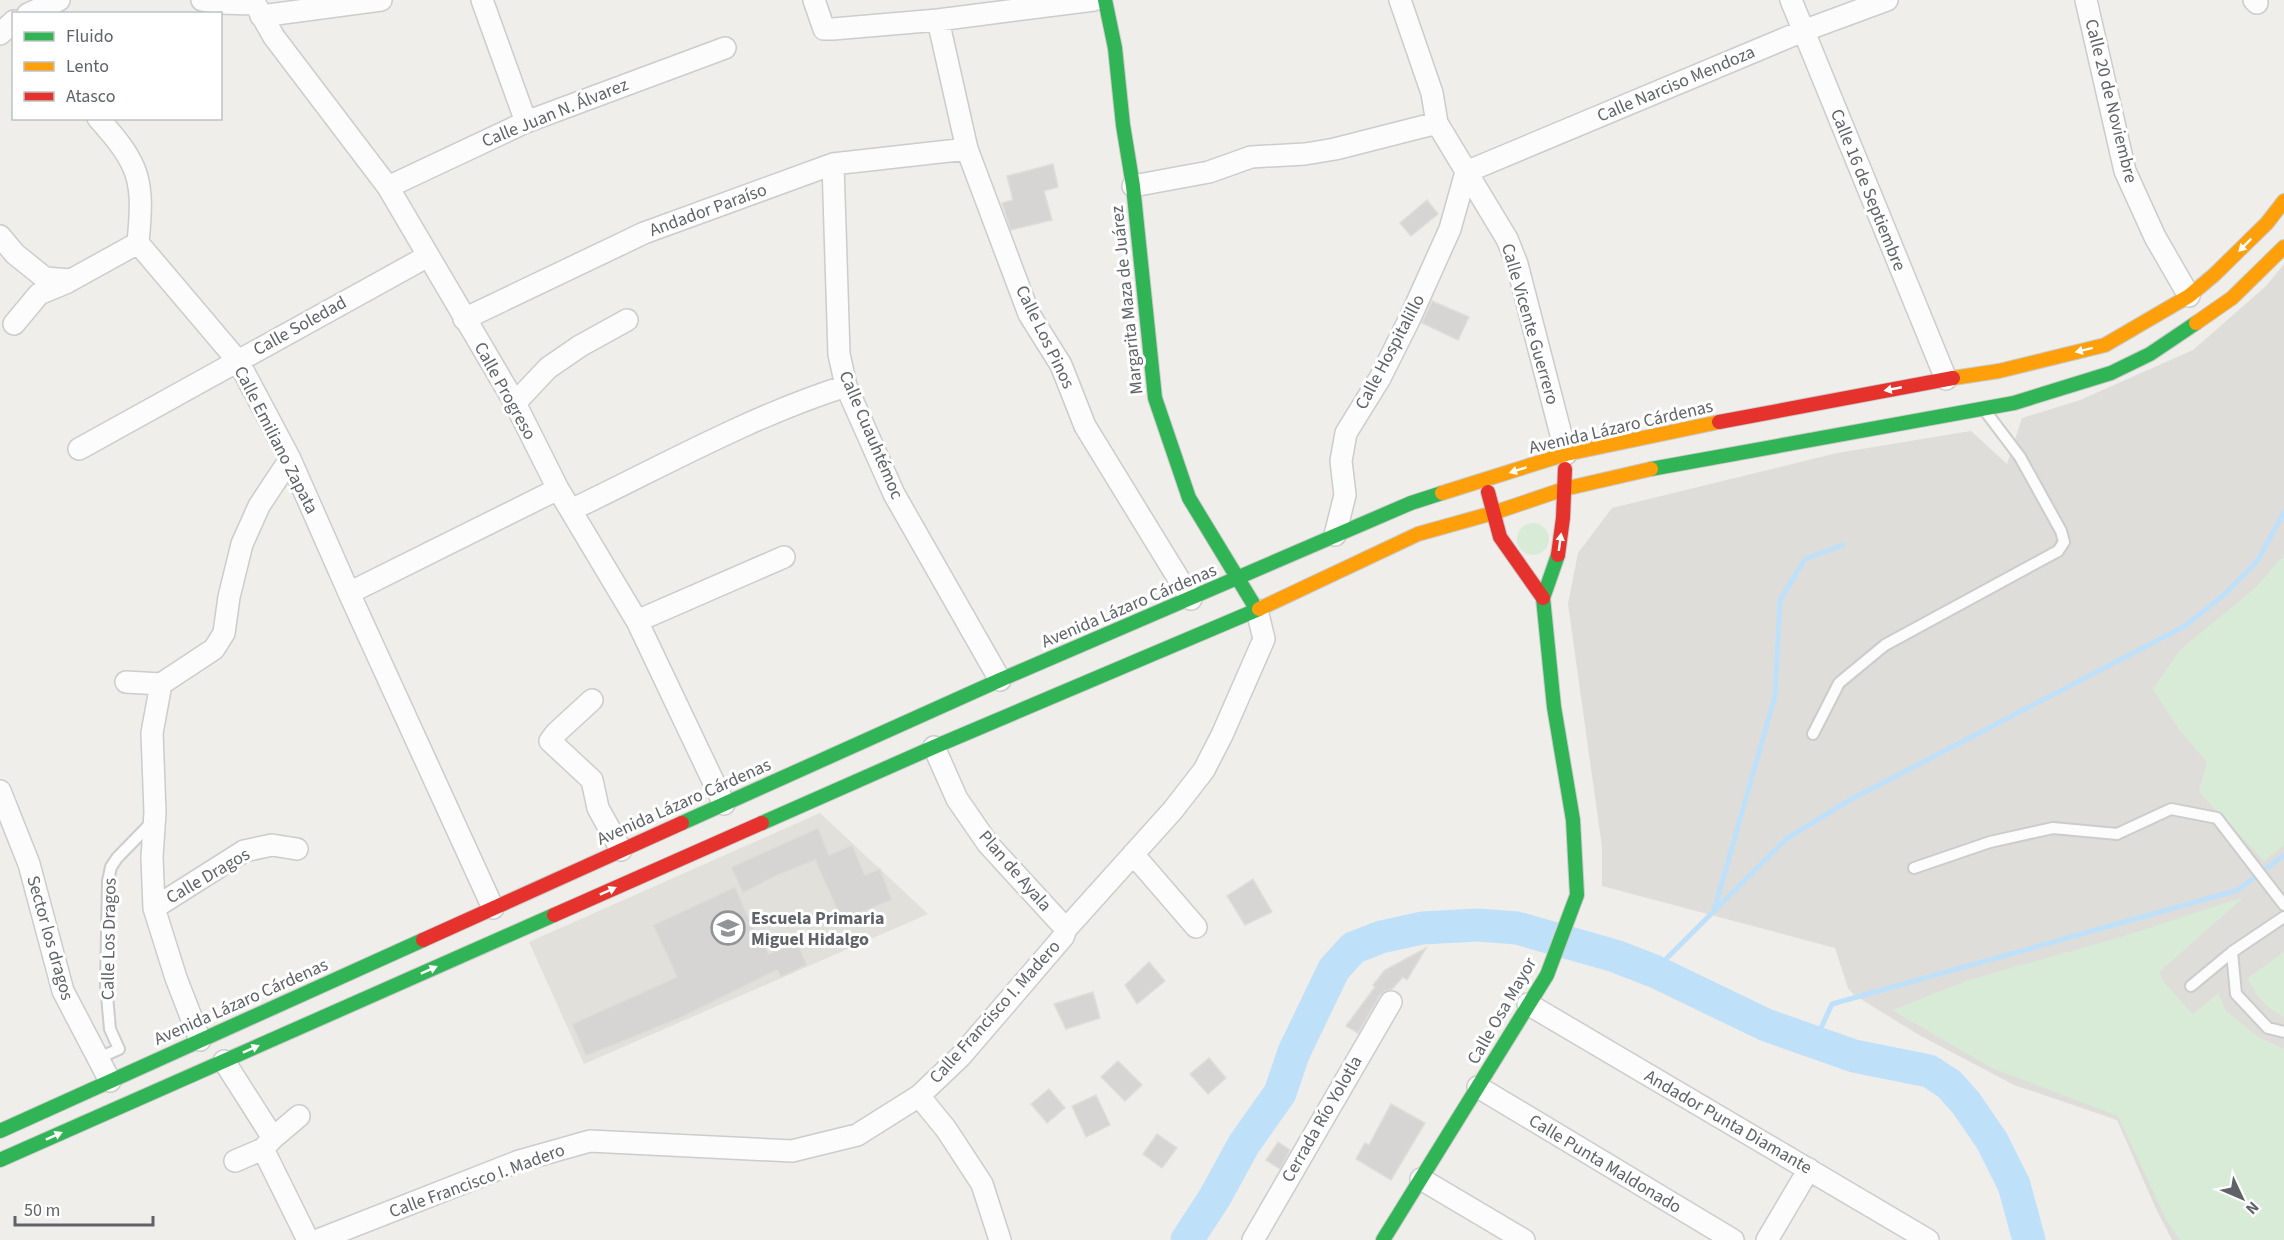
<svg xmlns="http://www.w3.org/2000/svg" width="2284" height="1240" viewBox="0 0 2284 1240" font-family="'Source Sans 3',sans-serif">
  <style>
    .industrial { fill: #dfddda }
    .education { fill: #e2e0da }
    .green { fill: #d8ebd6 }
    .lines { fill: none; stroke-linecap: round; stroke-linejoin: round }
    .stream { stroke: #bfe0f9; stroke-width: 5 }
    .river { stroke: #bfe0f9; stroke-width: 33 }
    .building { fill: #d6d5d3; stroke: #deddd9; stroke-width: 1.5 }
    .lane-casing { stroke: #cbcccc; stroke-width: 14 }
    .street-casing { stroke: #cbcccc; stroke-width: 24 }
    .fast-casing { stroke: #cacacb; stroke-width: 16 }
    .slow-casing { stroke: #cacacb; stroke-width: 16 }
    .jam-casing { stroke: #cacacb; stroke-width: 16 }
    .lane { stroke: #fdfcfc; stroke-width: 10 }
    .street { stroke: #fdfcfc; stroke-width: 21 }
    .fast { stroke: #30b455; stroke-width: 14 }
    .slow { stroke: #ff9f0a; stroke-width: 14 }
    .jam { stroke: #e5322d; stroke-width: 14 }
    .oneway { fill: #fff }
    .labels { text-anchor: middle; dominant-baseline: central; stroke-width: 6; stroke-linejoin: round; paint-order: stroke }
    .street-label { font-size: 18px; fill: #5f6368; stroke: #fff }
    .poi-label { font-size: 18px; font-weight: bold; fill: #5f6368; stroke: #fff; text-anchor: start }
  </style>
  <rect width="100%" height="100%" fill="#efeeea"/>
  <path class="industrial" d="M2284,264V1240H2172L2156,1209L2117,1120L2014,1085L1919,1035L1854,995L1848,988L1835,948L1602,886V847L1568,604L1578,553L1612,508L1837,453L1971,431L2007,464L2022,418L2080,400L2193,350L2266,286Z"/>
  <path class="education" d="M820,813L928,914L584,1064L529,942Z"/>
  <path class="green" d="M1517 539a16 16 0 1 1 32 0a16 16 0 1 1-32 0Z
    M2284,555V845L2264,861L2199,792L2207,762L2180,731L2153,689L2180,650L2255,588Z
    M2244,897L2159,972L2165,984L2193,1014L2218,993L2226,1011L2258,1037L2284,1049V1240H2180L2168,1223L2118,1116L1992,1068L1892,1010L1969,980L2121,937Z
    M2284,952V1017C2266,1008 2256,997 2248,978Z"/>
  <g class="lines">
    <path class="stream" d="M1714,911L1786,839L1848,801L2185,626L2226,593L2258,560L2284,512
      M1654,971L1714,911L1775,696L1780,600L1805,559L1843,545
      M1815,1041L1832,1004L2238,890L2284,855"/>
    <path class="river" d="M1187,1240L1215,1197L1244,1144L1280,1093L1294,1052L1334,969L1353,948L1381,937L1422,928L1478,925L1517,928L1615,956L1654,971L1766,1025L1854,1056L1929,1071L1949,1084L1966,1103L1992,1141L2014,1185L2029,1240"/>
  </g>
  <path class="building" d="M1053,164L1058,187L1044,191L1052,220L1011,230L1002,203L1013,200L1007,176Z
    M1427,200L1438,214L1411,236L1400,223Z
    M1432,301L1469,317L1458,340L1422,323Z
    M818,828L829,855L852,845L865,875L880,869L892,900L842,920L815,860L776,876L743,893L731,867Z
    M1253,879L1272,912L1245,925L1227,896Z
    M735,887L759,941L761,940L769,954L797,942L807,965L781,977L777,970L680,1018L586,1056L572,1024L677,977L653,925Z
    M1426,948L1407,980L1403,977L1392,989L1385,991L1380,995L1358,1033L1346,1026L1375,987L1373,985L1385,970Z
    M1149,962L1165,981L1137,1004L1125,985Z
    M1093,992L1100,1018L1066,1029L1054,1004Z
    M1209,1058L1226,1078L1208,1094L1190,1074Z
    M1118,1061L1142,1085L1125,1101L1101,1077Z
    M1049,1089L1065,1108L1047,1123L1031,1104Z
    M1096,1095L1110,1125L1086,1137L1072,1106Z
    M1391,1104L1425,1123L1391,1180L1356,1159L1365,1143L1369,1145Z
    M1157,1134L1177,1148L1162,1168L1143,1154Z
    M1278,1142L1290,1150L1280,1169L1266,1160Z"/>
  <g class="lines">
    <defs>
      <path id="lane" d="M1813,734L1839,683L1885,645L2058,551L2064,542L2061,531L2020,457L1986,412
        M1914,868L1990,842L2053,828L2117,834L2171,809L2217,818L2284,905
        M2232,952L2236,994L2268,1028L2284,1032
        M2191,986L2232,952L2284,917
        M99,1058L119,1049L110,1029L106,985L108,881L111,867L117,858L153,821"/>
      <path id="street" d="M202,0L219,3L254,4
        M253,0L274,37L388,187L515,403L558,489L637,621L724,804
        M482,0L526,122
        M814,0L824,29H833L938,20L1094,0
        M1400,0L1432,93L1437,123L1507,239L1517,264L1566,454
        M1791,0L1946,379
        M2086,0L2125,171L2155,237L2189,296
        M2254,0L2257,3
        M28,14L59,0
        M261,16L381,0
        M938,20L967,149L1029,314L1061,365L1085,426L1191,599
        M0,34L14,21
        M98,118C141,166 144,180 138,243L238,361L290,459L349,593L493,908
        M833,164L839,354L846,386L894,494L1000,680
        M1466,172L1803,31L1887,0
        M1133,186L1209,172L1251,157L1305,154L1335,149L1437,123
        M388,187L526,122L725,48
        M0,236L15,254L45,278L71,280L138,243
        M464,319L644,233L833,164L967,149
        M14,324L39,294L68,282
        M515,403L548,368L580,346L627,320
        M79,449L428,256
        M571,510C661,467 751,416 846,386
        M1335,535L1345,495L1341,461L1346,433L1380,378L1410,318L1450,229L1466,172
        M349,593L558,489
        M637,621L784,557
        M126,682L161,684L214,649L224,633L229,597L242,544L259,506L290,459
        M161,684L152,733L155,812L152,857L154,908L176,978L200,1040
        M592,700L556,733L550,741L592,780L598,808L621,850
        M934,747L957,799L988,844L1066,929
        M0,791L29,864L63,991L110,1081
        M1133,854L1196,927
        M154,908L244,851L272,845L297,849
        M1528,1004L1928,1240
        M224,1061L273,1138
        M1478,1087L1733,1240
        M919,1096L946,1129L982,1184L1000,1240
        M263,1149L308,1240
        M235,1161L263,1149L273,1138L299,1116
        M1421,1179L1524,1240
        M318,1240L519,1161L590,1141L792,1151L857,1135L919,1096L961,1056L1063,937L1066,929L1173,810L1204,770L1222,735L1264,639L1257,610
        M1253,1240L1391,1002
        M1767,1240L1809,1169"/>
      <path id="fast" d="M1105,0L1115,48L1123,125L1133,186L1155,398L1189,498L1257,610
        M1651,469L2014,403L2111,373L2150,354L2196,323
        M682,823L1000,680L1411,503L1442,493
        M762,823L934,747L1259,609
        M0,1131L423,940
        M0,1160L554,915
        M1383,1240L1547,975L1577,895L1573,820L1554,707L1543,598L1558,555"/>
      <path id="slow" d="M2196,323L2232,298L2284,247
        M1953,378L1999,371L2105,345L2189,296L2214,275L2267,223L2284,201
        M1442,493L1566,454L1719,422
        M1259,609L1418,534L1493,513L1564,489L1651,469"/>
      <path id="jam" d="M1719,422L1953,378
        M1488,492L1500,537L1543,598
        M1558,555L1563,518L1565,469
        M554,915L762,823
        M423,940L682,823"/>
    </defs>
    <use href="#lane" class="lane-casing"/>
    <use href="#street" class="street-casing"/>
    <use href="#fast" class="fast-casing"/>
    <use href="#slow" class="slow-casing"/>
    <use href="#jam" class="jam-casing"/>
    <use href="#lane" class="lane"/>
    <use href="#street" class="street"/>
    <use href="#fast" class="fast"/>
    <use href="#slow" class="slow"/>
    <use href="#jam" class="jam"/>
  </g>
  <defs><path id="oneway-solid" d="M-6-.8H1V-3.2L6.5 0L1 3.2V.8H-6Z" transform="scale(1.5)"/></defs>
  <g class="oneway">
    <use href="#oneway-solid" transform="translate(2245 245) rotate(135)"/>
    <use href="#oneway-solid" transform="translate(2084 350) rotate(166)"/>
    <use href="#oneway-solid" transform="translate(1893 389) rotate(169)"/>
    <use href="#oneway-solid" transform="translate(1518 470) rotate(162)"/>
    <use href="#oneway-solid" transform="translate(1560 542) rotate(-82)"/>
    <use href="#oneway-solid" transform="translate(608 891) rotate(-24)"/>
    <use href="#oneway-solid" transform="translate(429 970) rotate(-24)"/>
    <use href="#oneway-solid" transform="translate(251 1049) rotate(-24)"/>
    <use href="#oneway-solid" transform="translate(54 1136) rotate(-24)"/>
  </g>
  <defs>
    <symbol id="school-ring" viewBox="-11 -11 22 22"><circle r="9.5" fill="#fff" stroke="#919496" stroke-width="1.5"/><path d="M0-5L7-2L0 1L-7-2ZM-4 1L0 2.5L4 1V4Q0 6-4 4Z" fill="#919496"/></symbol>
  </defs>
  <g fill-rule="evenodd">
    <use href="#school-ring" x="709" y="909" width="38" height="38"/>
  </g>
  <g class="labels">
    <g class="street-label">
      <text transform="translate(1676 84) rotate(-23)">Calle Narciso Mendoza</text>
      <text transform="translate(2111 101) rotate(76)">Calle 20 de Noviembre</text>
      <text transform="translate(555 113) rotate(-22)">Calle Juan N. Álvarez</text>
      <text transform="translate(1868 190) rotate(68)">Calle 16 de Septiembre</text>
      <text transform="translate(708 210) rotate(-20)">Andador Paraíso</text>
      <text transform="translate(1127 300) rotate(-96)">Margarita Maza de Juárez</text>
      <text transform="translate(1530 324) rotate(74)">Calle Vicente Guerrero</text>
      <text transform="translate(300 326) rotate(-29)">Calle Soledad</text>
      <text transform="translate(1045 337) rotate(64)">Calle Los Pinos</text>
      <text transform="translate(1390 352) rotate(-62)">Calle Hospitalillo</text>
      <text transform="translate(505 391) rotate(61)">Calle Progreso</text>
      <text transform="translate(1621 427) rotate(-13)">Avenida Lázaro Cárdenas</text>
      <text transform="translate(871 435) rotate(67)">Calle Cuauhtémoc</text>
      <text transform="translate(276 440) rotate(63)">Calle Emiliano Zapata</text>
      <text transform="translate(1129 606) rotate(-23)">Avenida Lázaro Cárdenas</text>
      <text transform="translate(684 802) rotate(-24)">Avenida Lázaro Cárdenas</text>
      <text transform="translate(1015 871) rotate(49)">Plan de Ayala</text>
      <text transform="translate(208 876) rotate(-30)">Calle Dragos</text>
      <text transform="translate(50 938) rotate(74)">Sector los dragos</text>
      <text transform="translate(109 939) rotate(-89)">Calle Los Dragos</text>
      <text transform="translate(241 1002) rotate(-24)">Avenida Lázaro Cárdenas</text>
      <text transform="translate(1502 1011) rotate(-60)">Calle Osa Mayor</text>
      <text transform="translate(995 1012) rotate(-48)">Calle Francisco I. Madero</text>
      <text transform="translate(1322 1119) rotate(-60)">Cerrada Río Yolotla</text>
      <text transform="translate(1728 1122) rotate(30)">Andador Punta Diamante</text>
      <text transform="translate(1605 1164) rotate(31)">Calle Punta Maldonado</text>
      <text transform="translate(477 1181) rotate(-20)">Calle Francisco I. Madero</text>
    </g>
    <g class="poi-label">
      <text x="751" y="918">Escuela Primaria<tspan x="751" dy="21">Miguel Hidalgo</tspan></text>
    </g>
  </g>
  <rect x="12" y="12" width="210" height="108" fill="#ffffff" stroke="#bfc1c3" stroke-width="1.5"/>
  <rect x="24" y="32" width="30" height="9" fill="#30b455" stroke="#bfc1c3" stroke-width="1.5"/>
  <text x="66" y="42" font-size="18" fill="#5f6368">Fluido</text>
  <rect x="24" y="62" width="30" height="9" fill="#ff9f0a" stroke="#bfc1c3" stroke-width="1.5"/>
  <text x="66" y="72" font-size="18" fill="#5f6368">Lento</text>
  <rect x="24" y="92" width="30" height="9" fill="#e5322d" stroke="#bfc1c3" stroke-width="1.5"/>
  <text x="66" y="102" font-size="18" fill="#5f6368">Atasco</text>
  <g transform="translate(2242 1198) rotate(134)" stroke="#ffffff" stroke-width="4.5" paint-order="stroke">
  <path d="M0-4.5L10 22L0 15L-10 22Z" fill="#5f6368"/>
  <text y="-9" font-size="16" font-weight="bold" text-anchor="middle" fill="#5f6368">N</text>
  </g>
  <path d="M15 1216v9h138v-9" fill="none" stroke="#5f6368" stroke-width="3"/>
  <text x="24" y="1216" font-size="18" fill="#5f6368" stroke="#ffffff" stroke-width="4.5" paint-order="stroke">50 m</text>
</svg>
